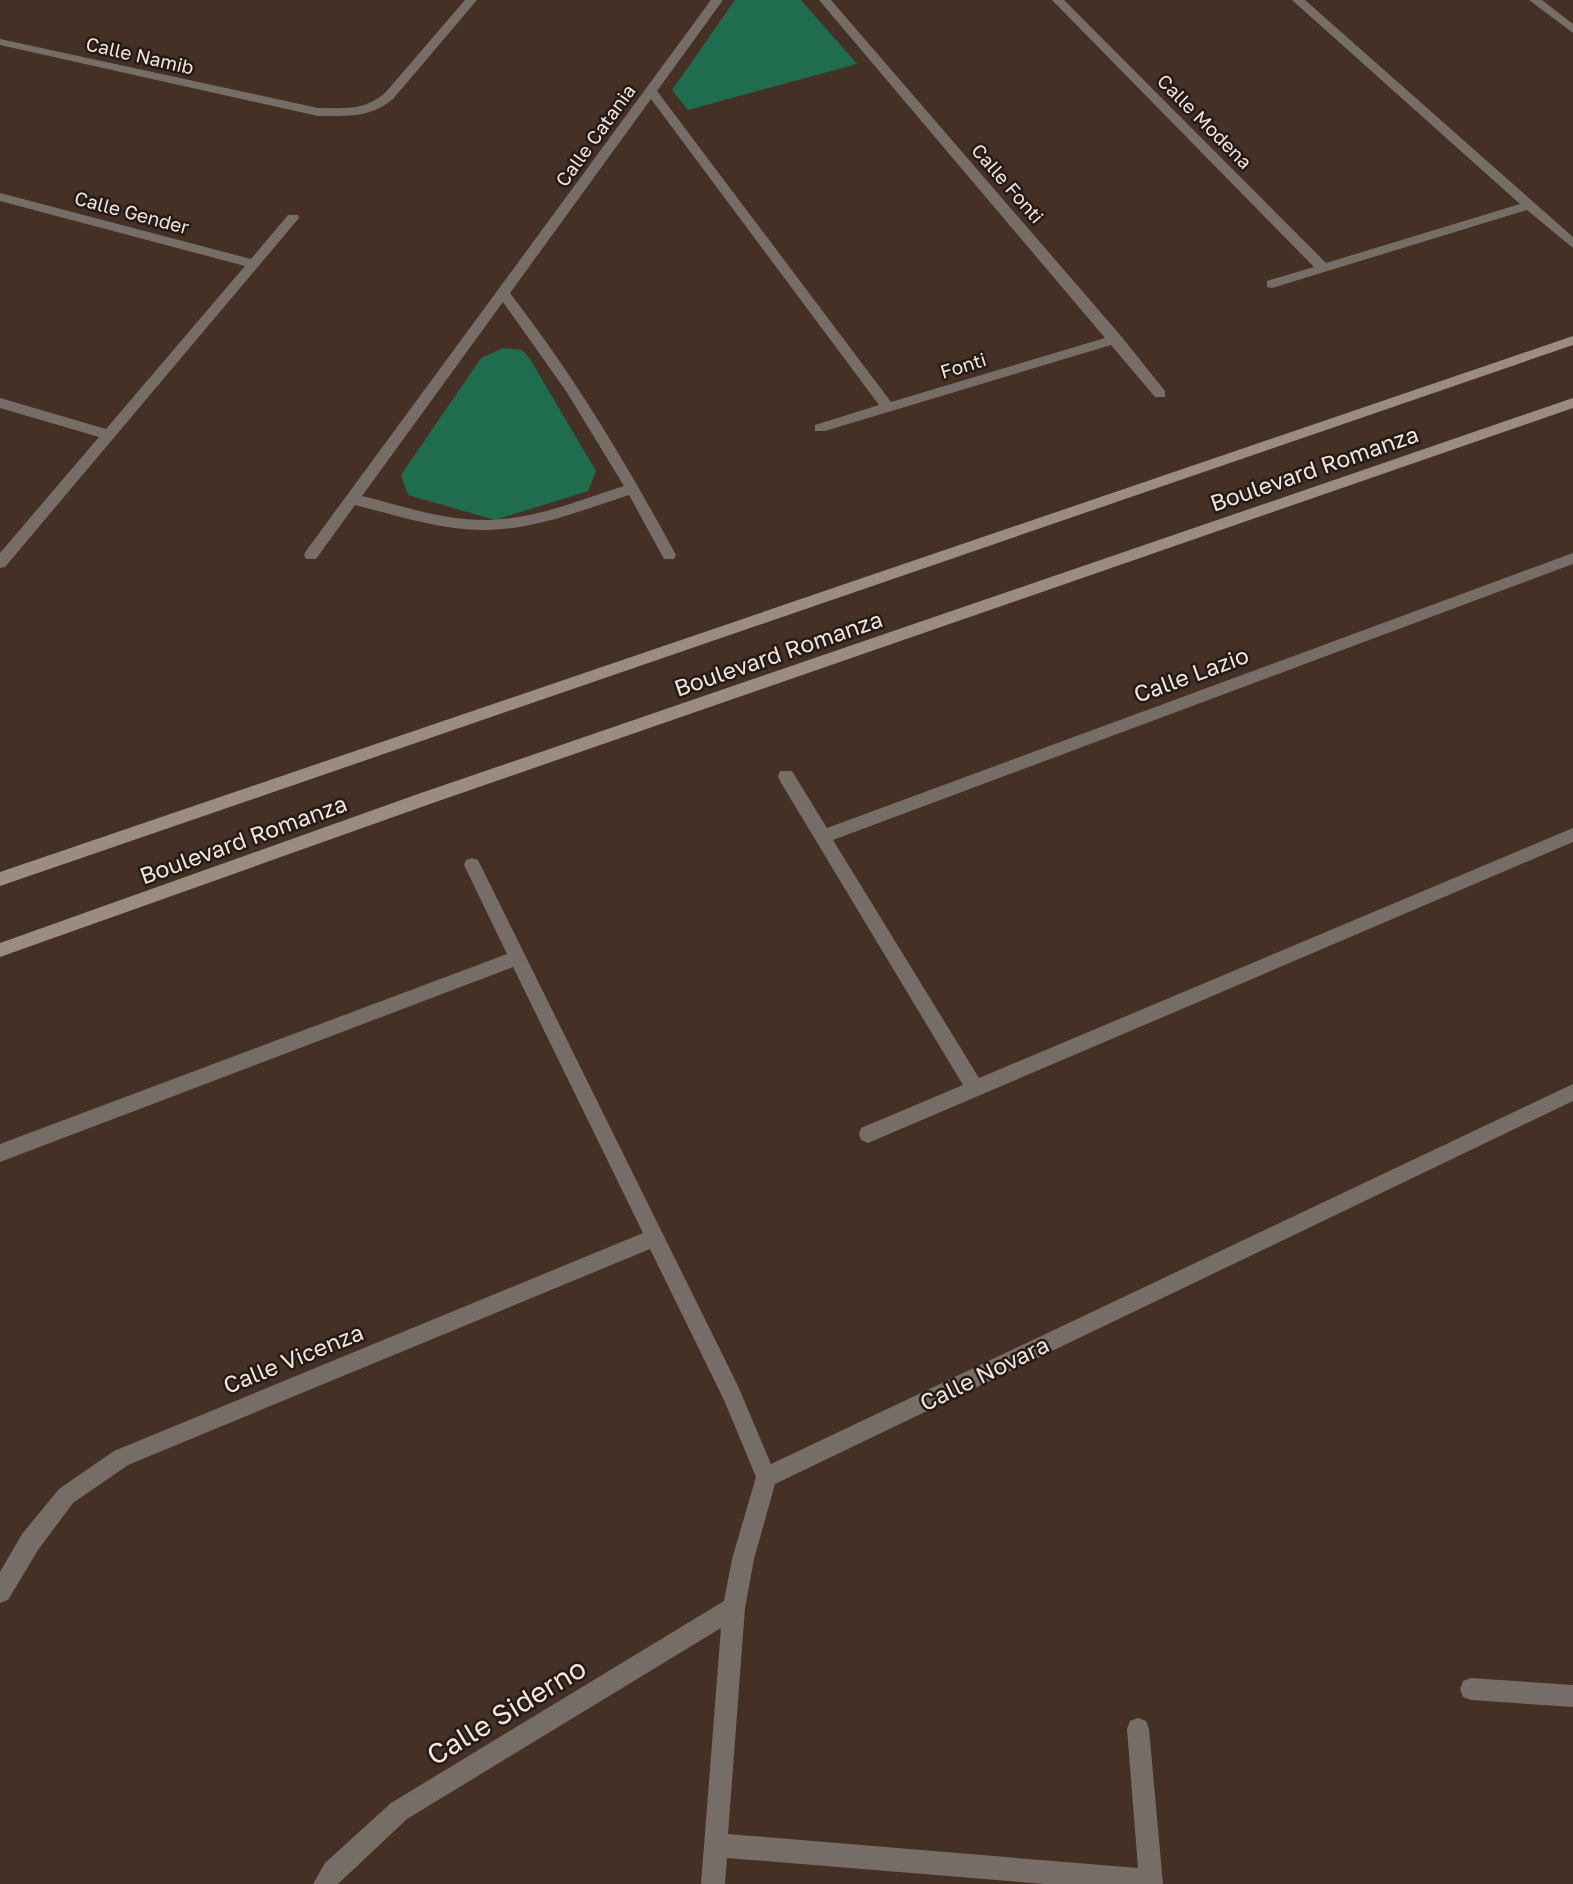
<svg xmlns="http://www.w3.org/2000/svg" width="1573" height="1884" viewBox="0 0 1573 1884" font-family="'Golos Text',sans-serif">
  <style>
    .green { fill: #1f6c4e }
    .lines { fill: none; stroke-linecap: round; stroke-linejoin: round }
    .street { fill: #776d67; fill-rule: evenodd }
    .secondary { fill: #9b8c81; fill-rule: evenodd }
    .labels { text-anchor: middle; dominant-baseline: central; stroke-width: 5; stroke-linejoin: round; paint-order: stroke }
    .far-street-label { font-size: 19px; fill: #f2e4dd; stroke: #241b16 }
    .street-label { font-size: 23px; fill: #f2e4dd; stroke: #241b16 }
    .near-street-label { font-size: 28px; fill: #f2e4dd; stroke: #241b16 }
  </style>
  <rect width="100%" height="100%" fill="#453026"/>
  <path class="green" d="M735,0H801L857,64L688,110L672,90Z
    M503,348L522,350L530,359L596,471L588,491L495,520L408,495L401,475L481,358Z"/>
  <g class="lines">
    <path class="street" d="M465,0H477L393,99C370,118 347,116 318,116L0,45V39L318,108C344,108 364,111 385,93Z
      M711,0H723L657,91L891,402L1105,338L819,0H831L1121,336L1165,391V397H1155L1111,345L825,431H815V425L879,405L651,99L510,293C574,376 627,464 676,555L674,559H664L629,495C583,510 536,529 488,530C443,531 399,516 355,505L316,559H306L304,555L306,551ZM503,302L566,391L624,486C580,500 535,519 489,520C445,521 403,506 362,496Z
      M1052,0H1064L1326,263L1520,204L1292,0H1305L1573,237V248L1527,210L1272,288L1267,287V281L1314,267Z
      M1529,0H1542L1573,24V33Z
      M0,193L251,259L288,215H298L299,218L5,567L0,568V553L99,437L0,408V398L106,429L245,266L0,201Z
      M1573,553V564L833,840L979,1078L1573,828V842L875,1140L868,1143L861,1140L859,1134L861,1128L963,1085L780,781L778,776L780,771H792L827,828Z
      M472,858L478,860L738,1386L771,1464L1573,1084V1101L775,1484L754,1559L745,1608L728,1834L1138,1868L1127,1729L1130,1721L1138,1718L1146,1721L1149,1729L1163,1884H1045L727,1858L725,1884H701L721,1628L407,1819L338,1884H313L325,1863L391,1803L724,1601L732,1559L756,1477L724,1400L650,1249L128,1465L73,1503L38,1550L8,1600L0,1603V1572L22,1534L59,1489L114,1451L643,1233L513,967L0,1162V1144L507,954L464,865L466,860Z
      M1471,1678L1573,1685V1707L1471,1700L1463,1697L1460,1689L1463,1681Z"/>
    <path class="secondary" d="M1573,336V345L0,886V872Z
      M1573,398V408L430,804L0,957V943L418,794Z"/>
  </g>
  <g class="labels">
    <g class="far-street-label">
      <text transform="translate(140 55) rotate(13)">Calle Namib</text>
      <text transform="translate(1205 121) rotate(45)">Calle Modena</text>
      <text transform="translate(595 135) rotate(-54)">Calle Catania</text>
      <text transform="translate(1008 183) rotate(49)">Calle Fonti</text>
      <text transform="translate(132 212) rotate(15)">Calle Gender</text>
      <text transform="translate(963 365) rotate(-17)">Fonti</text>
    </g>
    <g class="street-label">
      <text transform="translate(1314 468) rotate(-19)">Boulevard Romanza</text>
      <text transform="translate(778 653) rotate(-19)">Boulevard Romanza</text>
      <text transform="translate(1191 674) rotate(-20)">Calle Lazio</text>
      <text transform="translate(243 839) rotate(-20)">Boulevard Romanza</text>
      <text transform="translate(293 1358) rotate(-22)">Calle Vicenza</text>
      <text transform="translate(984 1373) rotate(-26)">Calle Novara</text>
    </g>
    <g class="near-street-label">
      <text transform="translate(506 1711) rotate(-31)">Calle Siderno</text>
    </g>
  </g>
</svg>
